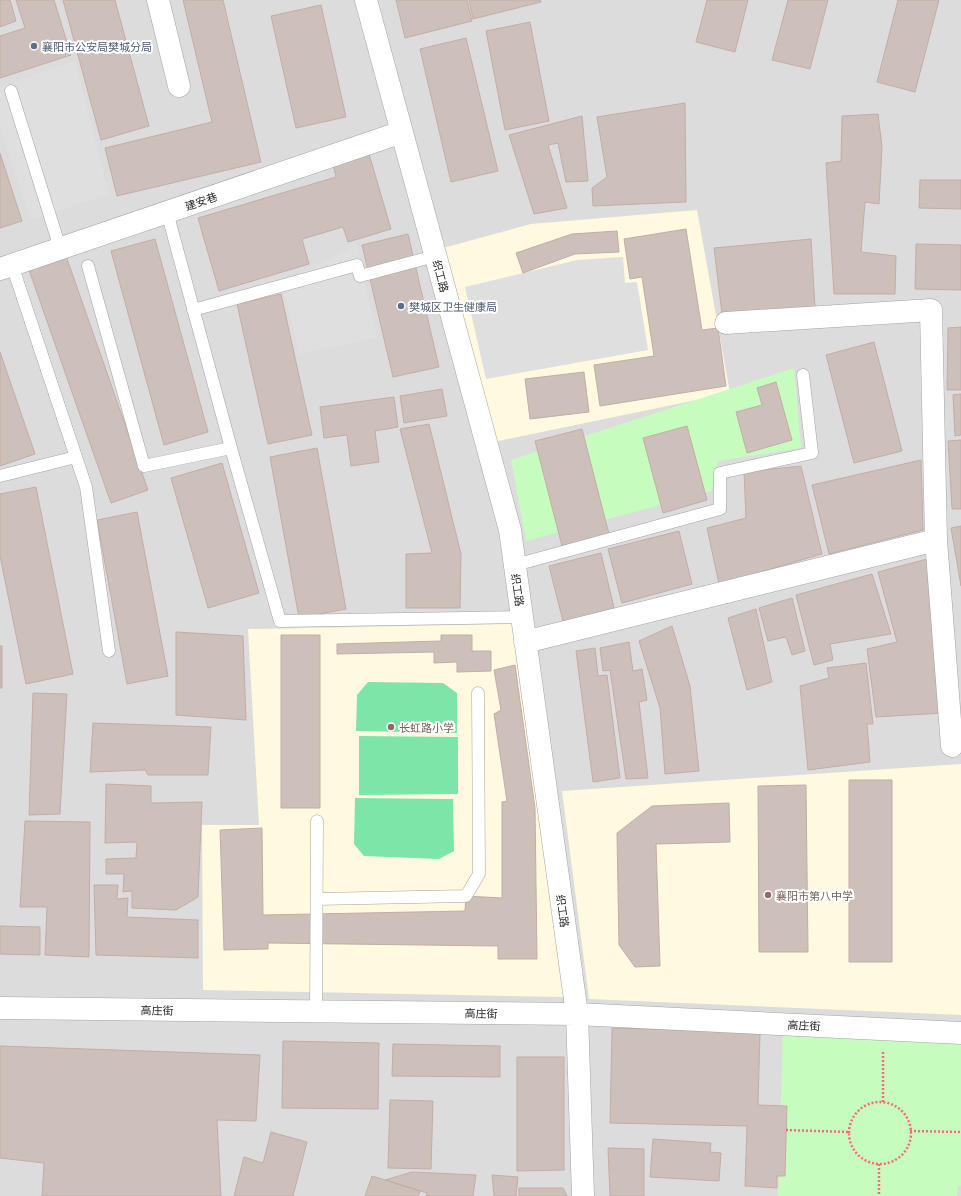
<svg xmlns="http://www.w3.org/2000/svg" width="961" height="1196" viewBox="0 0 961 1196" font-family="Barlow,'Noto Sans SC',sans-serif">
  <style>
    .residential { fill: #dddcdc }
    .education { fill: #fff9df }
    .park { fill: #c6fdbf }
    .pitch { fill: #7de5a8 }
    .parking { fill: #dfdfdf }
    .building { fill: #cdbfba; stroke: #c3ada6 }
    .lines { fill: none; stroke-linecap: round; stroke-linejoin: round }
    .service-casing { stroke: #a3a3a3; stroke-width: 13 }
    .minor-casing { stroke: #a3a3a3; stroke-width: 23 }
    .path { stroke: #ff6776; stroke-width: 2.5; stroke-dasharray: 2 2; stroke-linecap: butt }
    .service { stroke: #fff; stroke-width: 12 }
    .minor { stroke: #fff; stroke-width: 22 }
    .service-dot { fill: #5c6f8a; stroke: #fff; stroke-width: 1.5 }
    .education-dot { fill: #8d6e63; stroke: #fff; stroke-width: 1.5 }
    .labels { text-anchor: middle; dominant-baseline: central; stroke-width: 4; stroke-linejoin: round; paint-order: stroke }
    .service-label { font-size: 11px; fill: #4e5e75; stroke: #fff; text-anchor: start }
    .street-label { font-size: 11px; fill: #1f1f1f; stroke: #fff }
    .education-label { font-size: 11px; fill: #785e54; stroke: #fff; text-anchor: start }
  </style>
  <rect width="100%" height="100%" fill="#f0eae4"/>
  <path class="residential" d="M0,0H961V1196H0Z"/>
  <path class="education" d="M697,210L730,393L493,442L443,248L531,224Z
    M514,624L564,997L203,990L202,825H259L248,629Z
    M961,764V1015L589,999L562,791Z"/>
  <path class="park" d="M794,368L801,448L718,461L712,491L526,541L511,460Z
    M783,1033L961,1042V1186H958L957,1196H778Z"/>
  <path class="pitch" d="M368,682L443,683L457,693V733L356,731L357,695Z
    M359,736L458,737V794L359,795Z
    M355,798L453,799L454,851L439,859L364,856L354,844Z"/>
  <path class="parking" d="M75,61L109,194L31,220L0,127V87Z
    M357,245L377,338L300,354L281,281L314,267Z
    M623,257L625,283L637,282L648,350L486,379L465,287L577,260Z"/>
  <path class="building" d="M0,0H10L16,21L0,27Z
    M16,0H54L71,55L0,78V36L25,28Z
    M63,0H115L149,126L101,140Z
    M183,0H223L261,162L117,196L105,148L212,122Z
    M396,0H467L472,21L405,38Z
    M469,0H540L541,2L473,19Z
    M707,0H748L735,52L696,42Z
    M788,0H828L810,69L772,60Z
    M898,0H939L915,92L877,82Z
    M321,5L346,117L296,128L271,16Z
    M530,22L549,121L505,130L486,31Z
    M466,38L498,171L451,182L420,49Z
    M685,103L686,202L593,206L592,188L607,177L597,117Z
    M878,114L882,147L879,204L865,202L861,252L896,256L895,294H834L826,163L841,161L842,116Z
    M582,116L588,181L566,182L558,143L548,145L567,208L534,214L509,135Z
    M0,153L22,221L0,228Z
    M369,154L391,229L348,242L343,227L302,239L309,264L219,291L198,218L336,177L333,165Z
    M920,180H961V209L919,208Z
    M686,229L702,330L718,328L726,386L600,406L594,365L654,356L642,277L630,279L624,239Z
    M617,231L619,252L575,254L523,273L516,253L572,234Z
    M408,234L439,367L393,377L362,245Z
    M155,239L208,432L164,445L111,251Z
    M811,239L815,307L722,314L714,248Z
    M916,244L961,245V290L915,289Z
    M66,256L148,490L111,503L29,270Z
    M281,294L312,435L268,444L237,304Z
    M961,327V390H947L948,328Z
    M874,342L902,451L854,463L826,355Z
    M0,352L35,454L0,466Z
    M584,372L589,412L530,419L525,379Z
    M776,382L792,440L747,453L736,412L762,405L757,388Z
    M442,389L447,416L404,423L400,396Z
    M961,394V435L955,436L953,395Z
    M394,397L398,427L375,431L379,462L351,466L347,435L324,438L320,407Z
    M429,424L461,554L460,608H406V554L432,553L400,429Z
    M687,426L707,500L663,513L643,438Z
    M582,429L609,534L562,546L535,441Z
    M961,440V509H952L948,441Z
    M317,448L346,609L299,618L270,457Z
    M921,460L923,530L829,554L812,485Z
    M222,463L259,593L208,608L171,478Z
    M801,466L822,554L719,584L707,528L746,518L744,472Z
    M36,487L73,674L26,684L0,556V494Z
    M137,512L168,676L127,684L97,520Z
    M961,526V586L951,528Z
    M679,531L692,584L622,603L608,549Z
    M601,553L615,612L564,625L549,566Z
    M927,559L944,713L876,717L867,649L897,642L878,572Z
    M872,574L891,634L830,644L833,660L814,665L796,595Z
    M792,598L805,651L792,655L786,637L768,641L759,608Z
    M756,609L772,682L747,690L728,618Z
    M672,626L690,686L699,771L665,774L660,708L639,641Z
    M176,632L243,636L246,720L176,715Z
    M281,635H320V808H281Z
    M441,635H472V651H491V671L457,672V662L434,663V652L337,654V644L441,641Z
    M629,642L633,671L642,669L647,700L639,702L648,778L626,779L610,670L603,671L600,648Z
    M0,646H2V688H0Z
    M595,648L598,676L607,675L620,778L593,782L576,651Z
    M866,663L873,724H867L870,762L808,770L800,686L829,678L827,668Z
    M515,665L535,808L537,959H498V946L268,943V949L224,950L220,830L262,828L263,915L465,911L466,896L502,898V802L507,801L494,714L501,710L494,670Z
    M33,693L67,694L60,814L29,815Z
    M93,723L211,727L208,775H148L145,770L90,772Z
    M849,780H892V962H849Z
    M106,784L151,786V803L202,802L198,897L176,910L132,908V891L123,892L124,874H106V859L136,858L137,842L105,843Z
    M806,785L808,952H759L758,786Z
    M729,803L730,842L656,844L660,966L635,967L619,945L617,833L652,806Z
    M25,821L90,822L89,957L45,955L47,907H20Z
    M94,885H118L117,899L128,898L127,917L198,920V958L96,955Z
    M0,926L40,927V955L0,954Z
    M612,1028L760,1032L758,1105L787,1106L785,1176H777V1188L745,1186L747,1126L610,1123Z
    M283,1041L379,1043L378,1109L282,1108Z
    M393,1044L500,1046V1077L392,1076Z
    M0,1046L260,1055L256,1121L217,1120L221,1196H42L44,1163L0,1158Z
    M517,1057H564V1170L517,1171Z
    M390,1100L433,1101L431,1169L388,1168Z
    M271,1132L307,1142L293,1196H234L244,1157L263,1163Z
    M653,1139L711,1143L710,1152L721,1153L719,1181L650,1177Z
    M608,1148L644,1149V1196H610Z
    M412,1172L476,1175L473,1196H426L427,1193L385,1180Z
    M492,1175L518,1177L516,1196H494Z
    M372,1176L420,1191L418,1196H365Z
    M519,1188H563L567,1196H519Z"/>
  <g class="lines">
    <defs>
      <path id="service" d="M11,91L60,248
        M167,212L231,448L280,621L522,617
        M12,265L86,487L109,651
        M88,266L144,466L231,448
        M193,310L357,265L360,276L435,256
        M0,476L76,457
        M515,565L720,509V473L812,453L803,375
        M317,899L466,896L479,874L478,693
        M316,1012L317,821"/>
      <path id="minor" d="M158,0L179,86
        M366,0L510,530L577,1014L583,1196
        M0,269L402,132
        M936,540L952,746
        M525,642L936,540L931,310L726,323
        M0,1008L577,1014L961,1033"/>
    </defs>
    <use href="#service" class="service-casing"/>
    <use href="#minor" class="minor-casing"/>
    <path class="path" d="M883,1052V1102
      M849 1133a31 31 0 1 1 62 0a31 31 0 1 1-62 0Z
      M786,1130L849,1132
      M910,1131L961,1132
      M879,1164V1196"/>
    <use href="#service" class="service"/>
    <use href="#minor" class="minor"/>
  </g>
  <g class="service-dot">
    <circle cx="34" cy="46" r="4"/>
    <circle cx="401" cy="306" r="4"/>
  </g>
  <g class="education-dot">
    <circle cx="391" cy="727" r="4"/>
    <circle cx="768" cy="895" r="4"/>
  </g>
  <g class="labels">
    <g class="service-label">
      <text x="42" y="46">襄阳市公安局樊城分局</text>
      <text x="409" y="306">樊城区卫生健康局</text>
    </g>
    <g class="street-label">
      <text transform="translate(201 201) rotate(-19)">建安巷</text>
      <text transform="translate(441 276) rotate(75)">织工路</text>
      <text transform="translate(518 590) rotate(82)">织工路</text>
      <text transform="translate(563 911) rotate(82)">织工路</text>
      <text transform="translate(157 1010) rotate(1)">高庄街</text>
      <text transform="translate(481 1013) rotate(1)">高庄街</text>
      <text transform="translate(804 1025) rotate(3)">高庄街</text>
    </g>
    <g class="education-label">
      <text x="399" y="727">长虹路小学</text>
      <text x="776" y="895">襄阳市第八中学</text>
    </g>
  </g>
</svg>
